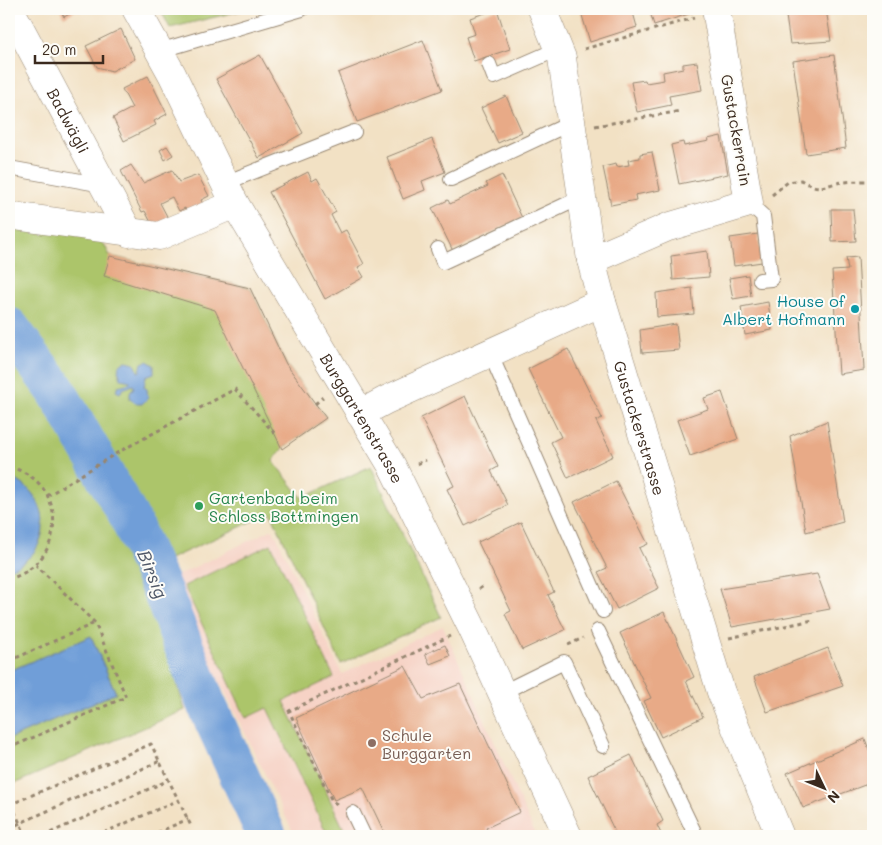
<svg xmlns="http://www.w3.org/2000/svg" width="882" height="845" viewBox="0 0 882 845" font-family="Mali,sans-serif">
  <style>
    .built { fill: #f6d2c5 }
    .green { fill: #acc56a; stroke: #747844 }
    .water { fill: #709ed8; stroke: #56647b }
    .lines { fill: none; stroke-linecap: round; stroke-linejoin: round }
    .river { stroke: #709ed8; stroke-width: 40 }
    .building { fill: #e8aa87 }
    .lane-casing { stroke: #968671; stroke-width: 16 }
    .street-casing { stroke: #968671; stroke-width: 29 }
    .path { stroke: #968671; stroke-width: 3; stroke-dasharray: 4 4; stroke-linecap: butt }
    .lane { stroke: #fff; stroke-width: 14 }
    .street { stroke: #fff; stroke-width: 28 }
    .culture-dot { fill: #0f9aa8; stroke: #fdfcf7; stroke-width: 2 }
    .leisure-dot { fill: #2e9e5b; stroke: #fdfcf7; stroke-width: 2 }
    .education-dot { fill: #8d6e63; stroke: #fdfcf7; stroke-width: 2 }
    .labels { text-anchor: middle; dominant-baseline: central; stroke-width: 4; stroke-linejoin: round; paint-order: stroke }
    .street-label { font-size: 16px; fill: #3b2a1e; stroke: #fdfcf7 }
    .culture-label { font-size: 16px; fill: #0d838f; stroke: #fdfcf7; text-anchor: end }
    .leisure-label { font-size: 16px; fill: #27864d; stroke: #fdfcf7; text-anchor: start }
    .education-label { font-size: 16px; fill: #785e54; stroke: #fdfcf7; text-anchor: start }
    .water-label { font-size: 18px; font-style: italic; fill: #505868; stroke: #fdfcf7 }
  </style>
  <rect width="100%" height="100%" fill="#fdfcf7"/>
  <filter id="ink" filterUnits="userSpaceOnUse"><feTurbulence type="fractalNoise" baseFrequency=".02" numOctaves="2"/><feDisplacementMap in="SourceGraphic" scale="10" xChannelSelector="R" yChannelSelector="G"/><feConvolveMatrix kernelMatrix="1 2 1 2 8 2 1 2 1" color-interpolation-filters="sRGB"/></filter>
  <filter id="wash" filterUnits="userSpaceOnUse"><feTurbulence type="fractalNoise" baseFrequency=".0096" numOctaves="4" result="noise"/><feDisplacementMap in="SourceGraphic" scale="20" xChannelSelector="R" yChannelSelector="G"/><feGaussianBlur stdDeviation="1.12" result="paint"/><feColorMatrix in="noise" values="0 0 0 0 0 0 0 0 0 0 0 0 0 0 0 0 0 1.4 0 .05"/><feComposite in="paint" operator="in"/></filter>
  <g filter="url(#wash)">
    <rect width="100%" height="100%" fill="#f2e1c4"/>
    <path class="built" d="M273,529L342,674L443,626L536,836H295L170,579Z"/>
    <path class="green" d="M160,9H243L244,10L170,28Z
      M9,220L100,236L110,256L250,288L286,364L326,418L282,449L273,461L302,498L371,466L441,617L341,664L271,513L143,571L185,710L9,786Z
      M271,544L334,677L284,701L347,836H328L267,708L246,718L184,586Z"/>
    <path class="water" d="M126,361C134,362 136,364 138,372L140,371L142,363L147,361L154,365V373L146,376L144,387L147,389L148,398L142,404H137L130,399V393L134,387L133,385L123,389L120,393L116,391L118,386L130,383V381L121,379L118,370L120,365Z
      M9,477C53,493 56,554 9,569Z
      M91,636L116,693L9,739V671Z"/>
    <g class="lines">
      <path class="river" d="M9,327L56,390L130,519L163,593L205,701L267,836"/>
    </g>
    <g id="blocks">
      <path class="building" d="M60,9H86L79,12L77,10L64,17Z
        M497,9L510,49L474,61L466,37L475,34L470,18Z
        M580,9H632L637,27L590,42Z
        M649,9H697L698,11L654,25Z
        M785,9H826L831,41L790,44Z
        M121,29L135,59L112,71L97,67L86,46Z
        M423,40L442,90L357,122L338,73Z
        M260,55L303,133L259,158L216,79Z
        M834,55L846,148L806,154L793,61Z
        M697,62L702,90L669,96L671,105L637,112L631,82L645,80L646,83L664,80L663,72L683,68V64Z
        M148,76L167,114L154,121L156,125L124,141L113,118L132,108L122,89Z
        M506,96L522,132L498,143L481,108Z
        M721,136L728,174L679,184L671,145L683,142L684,146L709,141L708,139Z
        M432,139L445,172L422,181L425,190L403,199L387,157Z
        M167,146L173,155L165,160L160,150Z
        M652,152L660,190L635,195L636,200L611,205L603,167L616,164L617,167L629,165L628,160L640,158V154Z
        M131,165L143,183L172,170L179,182L198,175L209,196L201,200L207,212L192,220L185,208L179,211L172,197L160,203L169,220L154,228L145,211L142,212L121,171Z
        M308,172L312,181L317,178L336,212L331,215L340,233L346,230L364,264L358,267L364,277L325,299L269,192Z
        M502,175L522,218L453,251L432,208L448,200L450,204L488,186L486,183Z
        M831,209H853L856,241L832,242Z
        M758,234L762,262L734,266L730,238Z
        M707,251L709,277L673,280L671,256Z
        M110,256L250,288L286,364L326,418L282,449L215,310L104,276Z
        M858,257L864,370L839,374L832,271L848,270L846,258Z
        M748,275L751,296L733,299L729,278Z
        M692,288L694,314L657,317L656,293Z
        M768,302L772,330L745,335L741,307Z
        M676,324L679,350L642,353L640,330Z
        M568,349L602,418L596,421L613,456L568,478L551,442L561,437L528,369Z
        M722,392L738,439L690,456L677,420L708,409L704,398Z
        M465,396L498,467L491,471L508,505L465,526L447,489L454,486L421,418Z
        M827,421L843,522L806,532L790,436Z
        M616,481L648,544L639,548L659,588L617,609L598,572L607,568L574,502Z
        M521,522L554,592L548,595L565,630L522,650L505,614L511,611L478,542Z
        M817,574L830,609L732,627L720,589Z
        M664,612L694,677L686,681L703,717L661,737L644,701L651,698L620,633Z
        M445,645L450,656L430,664L425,654Z
        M828,648L843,686L767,712L754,677Z
        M405,666L423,699L460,684L520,812L486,828L490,836H386L363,788L334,800L296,718Z
        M865,739L873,760V782L803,808L787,773Z
        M631,755L663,821L657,825L662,836H617L588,776Z"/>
    </g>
  </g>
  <g filter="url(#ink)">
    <use href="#blocks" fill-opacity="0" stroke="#968671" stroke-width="1"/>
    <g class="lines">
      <defs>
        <path id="lane" d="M159,51L302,9
          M489,64L494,77L558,49
          M9,168L103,185
          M451,179L571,123
          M225,183L354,132
          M749,203L763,216L771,279L760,280
          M438,249L443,262L582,197
          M490,353L603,611
          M598,631L696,836
          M501,693L564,662L603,746
          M353,813L364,836"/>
        <g id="street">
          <path id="s1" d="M10,9L129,233"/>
          <path id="s2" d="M136,9L172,74L235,204L392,466L471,626L568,836"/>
          <path id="s3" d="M542,9L562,58L591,260L602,302L721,692L780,836"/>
          <path d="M21,217L159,236L235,204"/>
          <path d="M591,260L668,227L749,203L716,9"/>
          <path d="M360,414L386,400L602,302"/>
        </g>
      </defs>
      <use href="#lane" class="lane-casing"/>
      <use href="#street" class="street-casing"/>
      <path class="path" d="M584,49L694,18
        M595,126L681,111
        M772,195L788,182L801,180C822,193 823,184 844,182C854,181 864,181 873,181
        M315,404L323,397
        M417,464L426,460
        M9,467C68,480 69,562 9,579
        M47,496L115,454L235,389L276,435
        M479,589L485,585
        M729,638L813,620
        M568,645L583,638
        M9,661L95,623
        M9,748L126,697L95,623L36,565
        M11,804L26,836
        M337,804L332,801L289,711L450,636
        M9,805L151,744L192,828
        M9,828L160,761
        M43,836L169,780
        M96,836L179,800
        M150,836L188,819"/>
      <use href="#lane" class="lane"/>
      <use href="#street" class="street"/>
    </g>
  </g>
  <circle class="culture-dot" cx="855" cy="309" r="5"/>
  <circle class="leisure-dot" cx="199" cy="506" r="5"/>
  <circle class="education-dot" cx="372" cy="743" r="5"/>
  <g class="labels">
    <g class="street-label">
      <text stroke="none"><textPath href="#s1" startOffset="126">Badwägli</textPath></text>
      <text transform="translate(737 130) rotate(80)">Gustackerrain</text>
      <text stroke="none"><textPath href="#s2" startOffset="468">Burggartenstrasse</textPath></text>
      <text stroke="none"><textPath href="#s3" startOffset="432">Gustackerstrasse</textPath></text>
    </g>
    <g class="culture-label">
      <text x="845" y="300">House of<tspan x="845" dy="18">Albert Hofmann</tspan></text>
    </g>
    <g class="leisure-label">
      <text x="209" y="497">Gartenbad beim<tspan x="209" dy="18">Schloss Bottmingen</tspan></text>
    </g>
    <g class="education-label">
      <text x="382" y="734">Schule<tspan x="382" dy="18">Burggarten</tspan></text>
    </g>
    <g class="water-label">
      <text transform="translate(153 574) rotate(68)">Birsig</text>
    </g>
  </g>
  <rect width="882" height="845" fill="none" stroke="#fdfcf7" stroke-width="30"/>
  <g transform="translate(824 788) rotate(133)" stroke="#fdfcf7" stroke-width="4" paint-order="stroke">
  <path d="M0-4L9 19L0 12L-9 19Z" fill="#3b2a1e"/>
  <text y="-8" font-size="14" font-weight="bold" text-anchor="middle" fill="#3b2a1e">N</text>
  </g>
  <path d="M35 55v8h68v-8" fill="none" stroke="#3b2a1e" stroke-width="2.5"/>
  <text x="42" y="55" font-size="15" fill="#3b2a1e" stroke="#fdfcf7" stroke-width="4" paint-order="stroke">20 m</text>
</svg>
